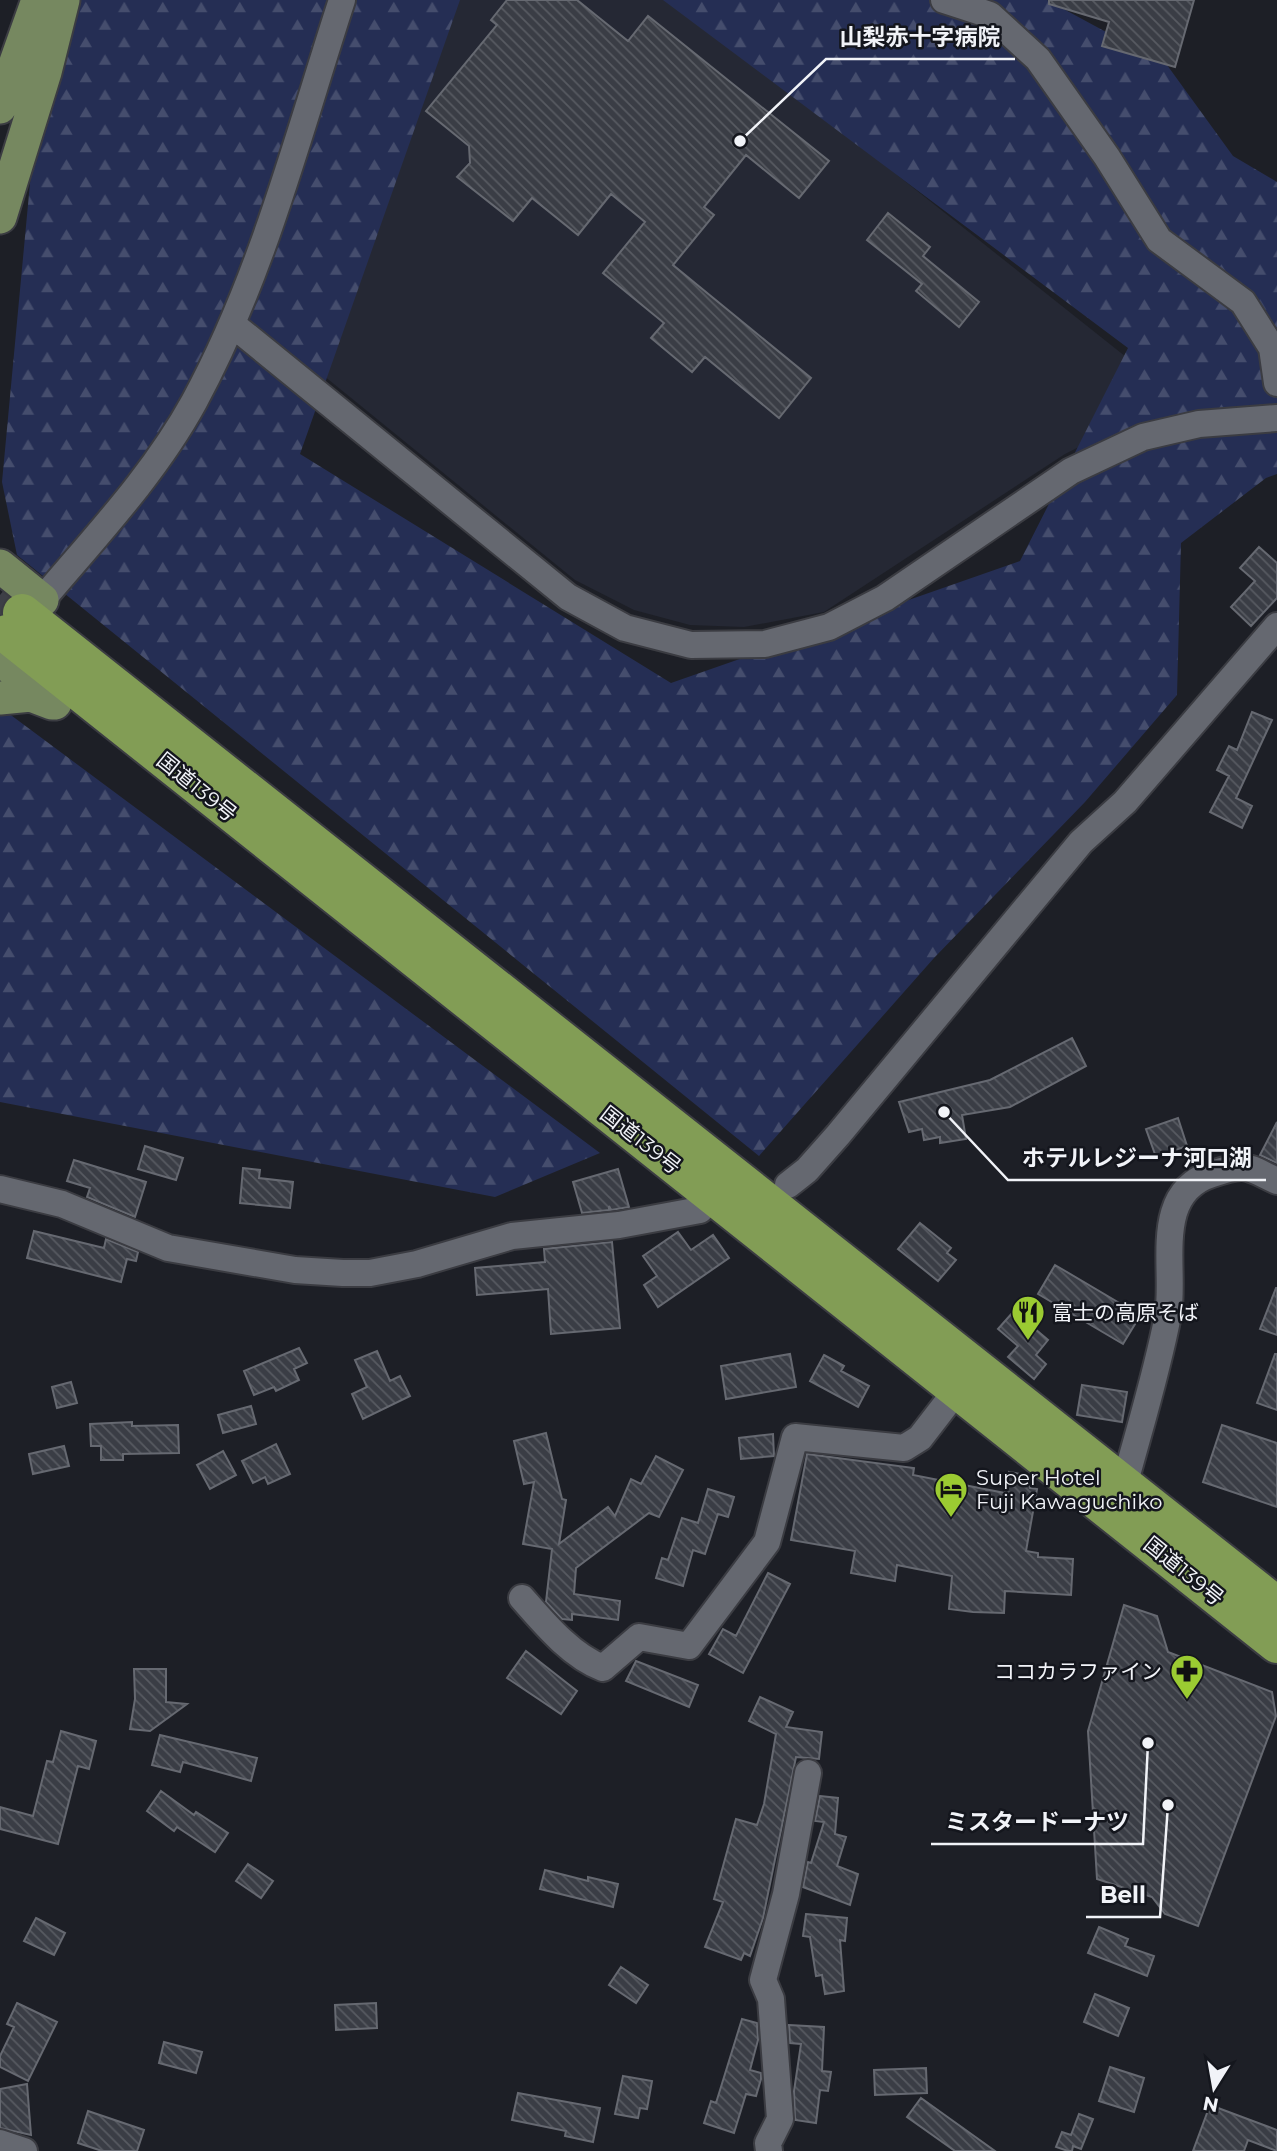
<svg xmlns="http://www.w3.org/2000/svg" width="1277" height="2151" viewBox="0 0 1277 2151" font-family="Montserrat,'Noto Sans JP',sans-serif">
  <style>
    .built { fill: #252834 }
    .forest { fill: url(#forest-firs) }
    .building { fill: url(#building-back-hatch); stroke: #666971; stroke-width: 2 }
    .lines { fill: none; stroke-linecap: round; stroke-linejoin: round }
    .highway-tunnel { stroke: #3d3f46; stroke-width: 38; stroke-dasharray: 38 19; stroke-linecap: butt }
    .minor-casing { stroke: #3b3c42; stroke-width: 30 }
    .major-casing { stroke: #3b3c42; stroke-width: 37 }
    .highway-casing { stroke: #3b3c42; stroke-width: 42 }
    .minor { stroke: #656870; stroke-width: 26 }
    .major { stroke: #768860; stroke-width: 33 }
    .highway { stroke: #829d55; stroke-width: 38 }
    .labels { text-anchor: middle; dominant-baseline: central; stroke-width: 5; stroke-linejoin: round; paint-order: stroke }
    .street-label { font-size: 21px; fill: #f1f3f8; stroke: #14161d }
    .poi-label { font-size: 21px; fill: #f1f3f8; stroke: #14161d; text-anchor: start }
    .leader { fill: none; stroke: #f1f3f8; stroke-width: 2.5 }
    .callout-dot { fill: #f1f3f8; stroke: #14161d; stroke-width: 2.5 }
    .callout-label { font-size: 23px; text-anchor: middle; font-weight: bold; fill: #f1f3f8; stroke: #14161d; stroke-width: 5; stroke-linejoin: round; paint-order: stroke }
  </style>
  <defs>
    <pattern id="forest-firs" width="22" height="20" patternUnits="userSpaceOnUse" patternTransform="scale(1.75)"><rect width="22" height="20" fill="#252e54"/><path d="M5 1l3.5 6h-7zM16 11l3.5 6h-7z" fill="#454d6d"/></pattern>
    <pattern id="building-back-hatch" width="6" height="6" patternUnits="userSpaceOnUse" patternTransform="scale(1.75)"><rect width="6" height="6" fill="#3a3d45"/><path d="M-1 5l2 2M0 0l6 6M5-1l2 2" fill="none" stroke="#575a61"/></pattern>
  </defs>
  <rect width="100%" height="100%" fill="#1d1f26"/>
  <path class="built" d="M354,0H677L1189,407L1130,421L1065,454L824,612L744,627L690,625L634,610L575,580L270,332Z"/>
  <path class="forest" d="M79,0H460L300,454L671,683L1020,561L1128,348L663,0H1047L1167,65L1233,156L1277,182V474L1266,478L1181,543L1177,695L1085,802L934,958L759,1156L17,555L2,482L35,130Z
    M0,707L600,1153L495,1197L0,1102Z"/>
  <path class="building" d="M507,0H577L628,41L648,16L829,161L799,198L746,155L704,207L714,215L673,265L811,378L779,418L705,357L692,372L651,338L664,323L603,273L645,222L611,194L578,235L532,198L513,221L457,177L470,163L469,146L426,111L497,25L491,20Z
    M1049,0H1194L1175,67L1102,46L1109,22L1049,4Z
    M888,213L930,247L923,256L979,302L959,327L916,291L922,284L867,240Z
    M1259,547L1277,563V598L1251,626L1231,607L1255,581L1240,568Z
    M1252,712L1272,720L1236,798L1252,806L1242,828L1210,812L1229,776L1217,770L1229,746L1237,750Z
    M1072,1038L1086,1066L1010,1107L962,1115L966,1139L940,1143V1137L924,1140L922,1129L909,1132L899,1102L990,1080Z
    M1178,1118L1187,1146L1156,1157L1146,1129Z
    M1277,1122V1163L1260,1155Z
    M145,1146L183,1158L176,1180L138,1169Z
    M74,1160L146,1182L135,1217L87,1197L90,1188L67,1181Z
    M243,1168L260,1170L259,1178L293,1182L290,1208L240,1203Z
    M618,1169L629,1207L611,1210L609,1206V1210L582,1213L573,1182Z
    M920,1223L951,1248L947,1253L956,1260L938,1281L898,1249Z
    M34,1231L104,1248L106,1239L138,1252L136,1261L127,1259L121,1282L27,1258Z
    M678,1232L691,1250L713,1235L729,1258L658,1307L644,1285L657,1276L643,1256Z
    M612,1242L620,1328L551,1334L548,1289L477,1295L475,1268L545,1262L544,1249Z
    M1055,1265L1133,1311L1128,1320L1135,1324L1123,1344L1038,1294Z
    M1276,1288H1277V1335L1260,1329Z
    M1014,1311L1048,1340L1036,1355L1046,1364L1034,1379L1008,1357L1018,1346L998,1329Z
    M299,1348L307,1363L294,1369L299,1380L276,1391L274,1387L254,1395L244,1371Z
    M377,1351L390,1381L400,1376L410,1396L363,1419L352,1394L367,1387L355,1360Z
    M790,1354L796,1387L726,1399L721,1366Z
    M1275,1354H1277V1410L1257,1403Z
    M824,1355L844,1366L841,1371L869,1386L858,1407L810,1381Z
    M71,1382L77,1403L57,1408L52,1387Z
    M1082,1385L1127,1392L1122,1422L1077,1415Z
    M251,1406L256,1424L223,1433L218,1415Z
    M132,1422V1426L178,1425L179,1453L123,1454V1460H101V1446H91L90,1424Z
    M1222,1425L1277,1443V1507L1203,1482Z
    M546,1433L562,1499L566,1500L559,1544L608,1507L615,1516L631,1479L641,1484L656,1456L683,1470L659,1517L649,1513L576,1568L574,1594L620,1601L618,1620L572,1614V1620L562,1619L546,1602L552,1549L523,1544L534,1482L524,1484L514,1441Z
    M773,1434L774,1456L741,1459L739,1438Z
    M276,1444L290,1474L268,1484L265,1477L253,1483L242,1461Z
    M64,1446L69,1466L33,1474L29,1454Z
    M223,1451L236,1475L210,1489L197,1465Z
    M807,1454L914,1468L913,1475L1005,1493L1009,1472L1031,1476L1030,1488L1037,1489L1026,1551L1038,1553V1557L1073,1559L1071,1595L1005,1591L1004,1613L973,1612L949,1609L952,1576L897,1565L895,1581L851,1573L855,1551L791,1540Z
    M708,1489L734,1497L728,1517L718,1514L705,1554L693,1550L683,1586L656,1578L662,1558L668,1560L682,1518L698,1523Z
    M768,1573L790,1584L743,1673L709,1654L723,1629L736,1636Z
    M1124,1605L1157,1616L1168,1652L1272,1692L1276,1716L1198,1926L1165,1914L1152,1897L1097,1879L1088,1731Z
    M526,1651L577,1691L561,1714L507,1678Z
    M636,1661L698,1685L689,1707L626,1681Z
    M134,1669H166V1702L187,1704L150,1731L130,1729L135,1699Z
    M760,1697L793,1712L786,1727L822,1732L819,1759L796,1757L763,1918L750,1956L744,1953L741,1960L705,1947L723,1902L714,1899L736,1819L757,1825L764,1804L776,1734L749,1721Z
    M61,1731L96,1741L89,1769L78,1766L58,1844L0,1829V1807L33,1816L47,1761L53,1762Z
    M160,1735L257,1758L251,1781L183,1762L180,1772L152,1765Z
    M161,1791L194,1815L196,1812L228,1833L215,1852L177,1827L174,1831L147,1811Z
    M820,1796L838,1798L835,1834L846,1837L837,1866L858,1874L850,1905L803,1887L808,1862L811,1863L824,1822L815,1821Z
    M248,1864L273,1881L261,1898L236,1881Z
    M545,1870L588,1881V1877L618,1884L613,1907L540,1889Z
    M806,1914L847,1918L845,1941L840,1940L844,1991L825,1994L822,1975L816,1976L810,1937L803,1936Z
    M36,1918L65,1933L54,1955L24,1941Z
    M1099,1927L1128,1939L1125,1946L1154,1956L1147,1976L1088,1953Z
    M621,1967L648,1985L636,2003L609,1985Z
    M1095,1994L1129,2008L1118,2036L1084,2022Z
    M17,2003L57,2022L28,2081L0,2067V2056L14,2027L7,2024Z
    M376,2003L377,2028L336,2030L335,2005Z
    M742,2019L757,2023L758,2040L750,2070L761,2073V2079L756,2096L746,2094L734,2133L704,2123L711,2101L716,2103Z
    M789,2025L824,2027L822,2071L831,2072L828,2091L820,2090L816,2123L795,2120L794,2091L801,2044L790,2043Z
    M164,2042L202,2052L196,2073L159,2063Z
    M1110,2067L1144,2078L1134,2112L1099,2101Z
    M926,2068L927,2093L875,2095L874,2070Z
    M623,2076L652,2081L647,2109L640,2108L638,2118L615,2114Z
    M27,2084L31,2135L0,2128V2089Z
    M518,2093L600,2108L593,2142L565,2136L566,2131L512,2120Z
    M921,2098L995,2151H955L907,2117Z
    M1210,2105L1277,2130V2151L1248,2140L1244,2151H1193Z
    M88,2111L144,2130L137,2151H102L78,2143Z
    M1079,2114L1093,2119L1081,2149L1073,2146L1072,2151H1068L1056,2147L1062,2132L1071,2135Z"/>
  <g class="lines">
    <path class="highway-tunnel" d="M0,595L22,613"/>
    <defs>
      <path id="minor" d="M944,0L990,15L1038,59L1107,157L1159,240L1243,302L1272,348L1277,383
        M232,324L568,597L625,628L691,645L765,644L829,627L885,598L1071,471L1143,437L1199,424L1277,418
        M42,600C95,537 154,475 194,402C262,277 298,135 342,0
        M788,1185L807,1170L838,1135L1081,842L1125,802L1277,626
        M0,1189L62,1204L168,1248L295,1270L343,1273H370L417,1264L512,1236L619,1225L700,1210
        M1124,1486C1139,1430 1157,1373 1168,1315C1176,1269 1151,1193 1212,1174C1248,1162 1245,1166 1277,1181
        M522,1598C544,1623 571,1656 603,1668L639,1637L689,1646L767,1542L795,1437L904,1448L920,1438L957,1390
        M0,2143L24,2151
        M769,2151L768,2143L780,2119L771,1999L763,1980L786,1894L808,1773"/>
      <path id="major" d="M0,107L38,0
        M0,217L45,72L63,0
        M0,566L42,600
        M0,659L55,703
        M0,698L31,695L52,703"/>
      <path id="highway" d="M22,613L1277,1606
        M7,634L1277,1644"/>
    </defs>
    <use href="#minor" class="minor-casing"/>
    <use href="#major" class="major-casing"/>
    <use href="#highway" class="highway-casing"/>
    <use href="#minor" class="minor"/>
    <use href="#major" class="major"/>
    <use href="#highway" class="highway"/>
  </g>
  <defs>
    <symbol id="restaurant-pin" viewBox="-11 -11 22 30"><path d="M0 17L-7.5 6A9.5 9.5 0 1 1 7.5 6Z" fill="#9bcb32" stroke="#14161d"/><path d="M-5-6h1v4h1v-4h1v4h1v-4h1v5L-1.5 .5V6h-2V.5L-5-1ZM5-6V6H3V1.5H1.5Q1.5-4 5-6Z" fill="#111"/></symbol>
    <symbol id="hotel-pin" viewBox="-11 -11 22 30"><path d="M0 17L-7.5 6A9.5 9.5 0 1 1 7.5 6Z" fill="#9bcb32" stroke="#14161d"/><path d="M-6-4.5h1.5V1H6V5H4.5V3h-9V5H-6ZM-4 0a1.8 1.8 0 1 1 3.6 0ZM.5 0V-2.5h3Q6-2.5 6 0Z" fill="#111"/></symbol>
    <symbol id="pharmacy-pin" viewBox="-11 -11 22 30"><path d="M0 17L-7.5 6A9.5 9.5 0 1 1 7.5 6Z" fill="#9bcb32" stroke="#14161d"/><path d="M-2-6h4v4h4v4h-4v4h-4v-4h-4v-4h4Z" fill="#111"/></symbol>
  </defs>
  <g fill-rule="evenodd">
    <use href="#restaurant-pin" x="1009" y="1293" width="38" height="52"/>
    <use href="#hotel-pin" x="932" y="1470" width="38" height="52"/>
    <use href="#pharmacy-pin" x="1168" y="1652" width="38" height="52"/>
  </g>
  <g class="labels">
    <g class="street-label">
      <text transform="translate(197 787) rotate(39)">国道139号</text>
      <text transform="translate(641 1140) rotate(38)">国道139号</text>
      <text transform="translate(1184 1571) rotate(39)">国道139号</text>
    </g>
    <g class="poi-label">
      <text x="1052" y="1312">富士の高原そば</text>
      <text x="976" y="1477">Super Hotel<tspan x="976" dy="24">Fuji Kawaguchiko</tspan></text>
      <text x="1162" y="1671" text-anchor="end">ココカラファイン</text>
    </g>
  </g>
  <path class="leader" d="M740 141L826 59H1015M944 1112L1008 1180H1266M1148 1743L1143 1844H931M1168 1805L1160 1917H1086"/>
  <g class="callout-dot">
    <circle cx="740" cy="141" r="7"/>
    <circle cx="944" cy="1112" r="7"/>
    <circle cx="1148" cy="1743" r="7"/>
    <circle cx="1168" cy="1805" r="7"/>
  </g>
  <g class="callout-label">
    <text x="920" y="45">山梨赤十字病院</text>
    <text x="1137" y="1166">ホテルレジーナ河口湖</text>
    <text x="1037" y="1830">ミスタードーナツ</text>
    <text x="1123" y="1903">Bell</text>
  </g>
  <g transform="translate(1214 2088) rotate(191)" stroke="#14161d" stroke-width="5" paint-order="stroke">
  <path d="M0-5L12 26L0 18L-12 26Z" fill="#f1f3f8"/>
  <text y="-10" font-size="19" font-weight="bold" text-anchor="middle" fill="#f1f3f8">N</text>
  </g>
</svg>
